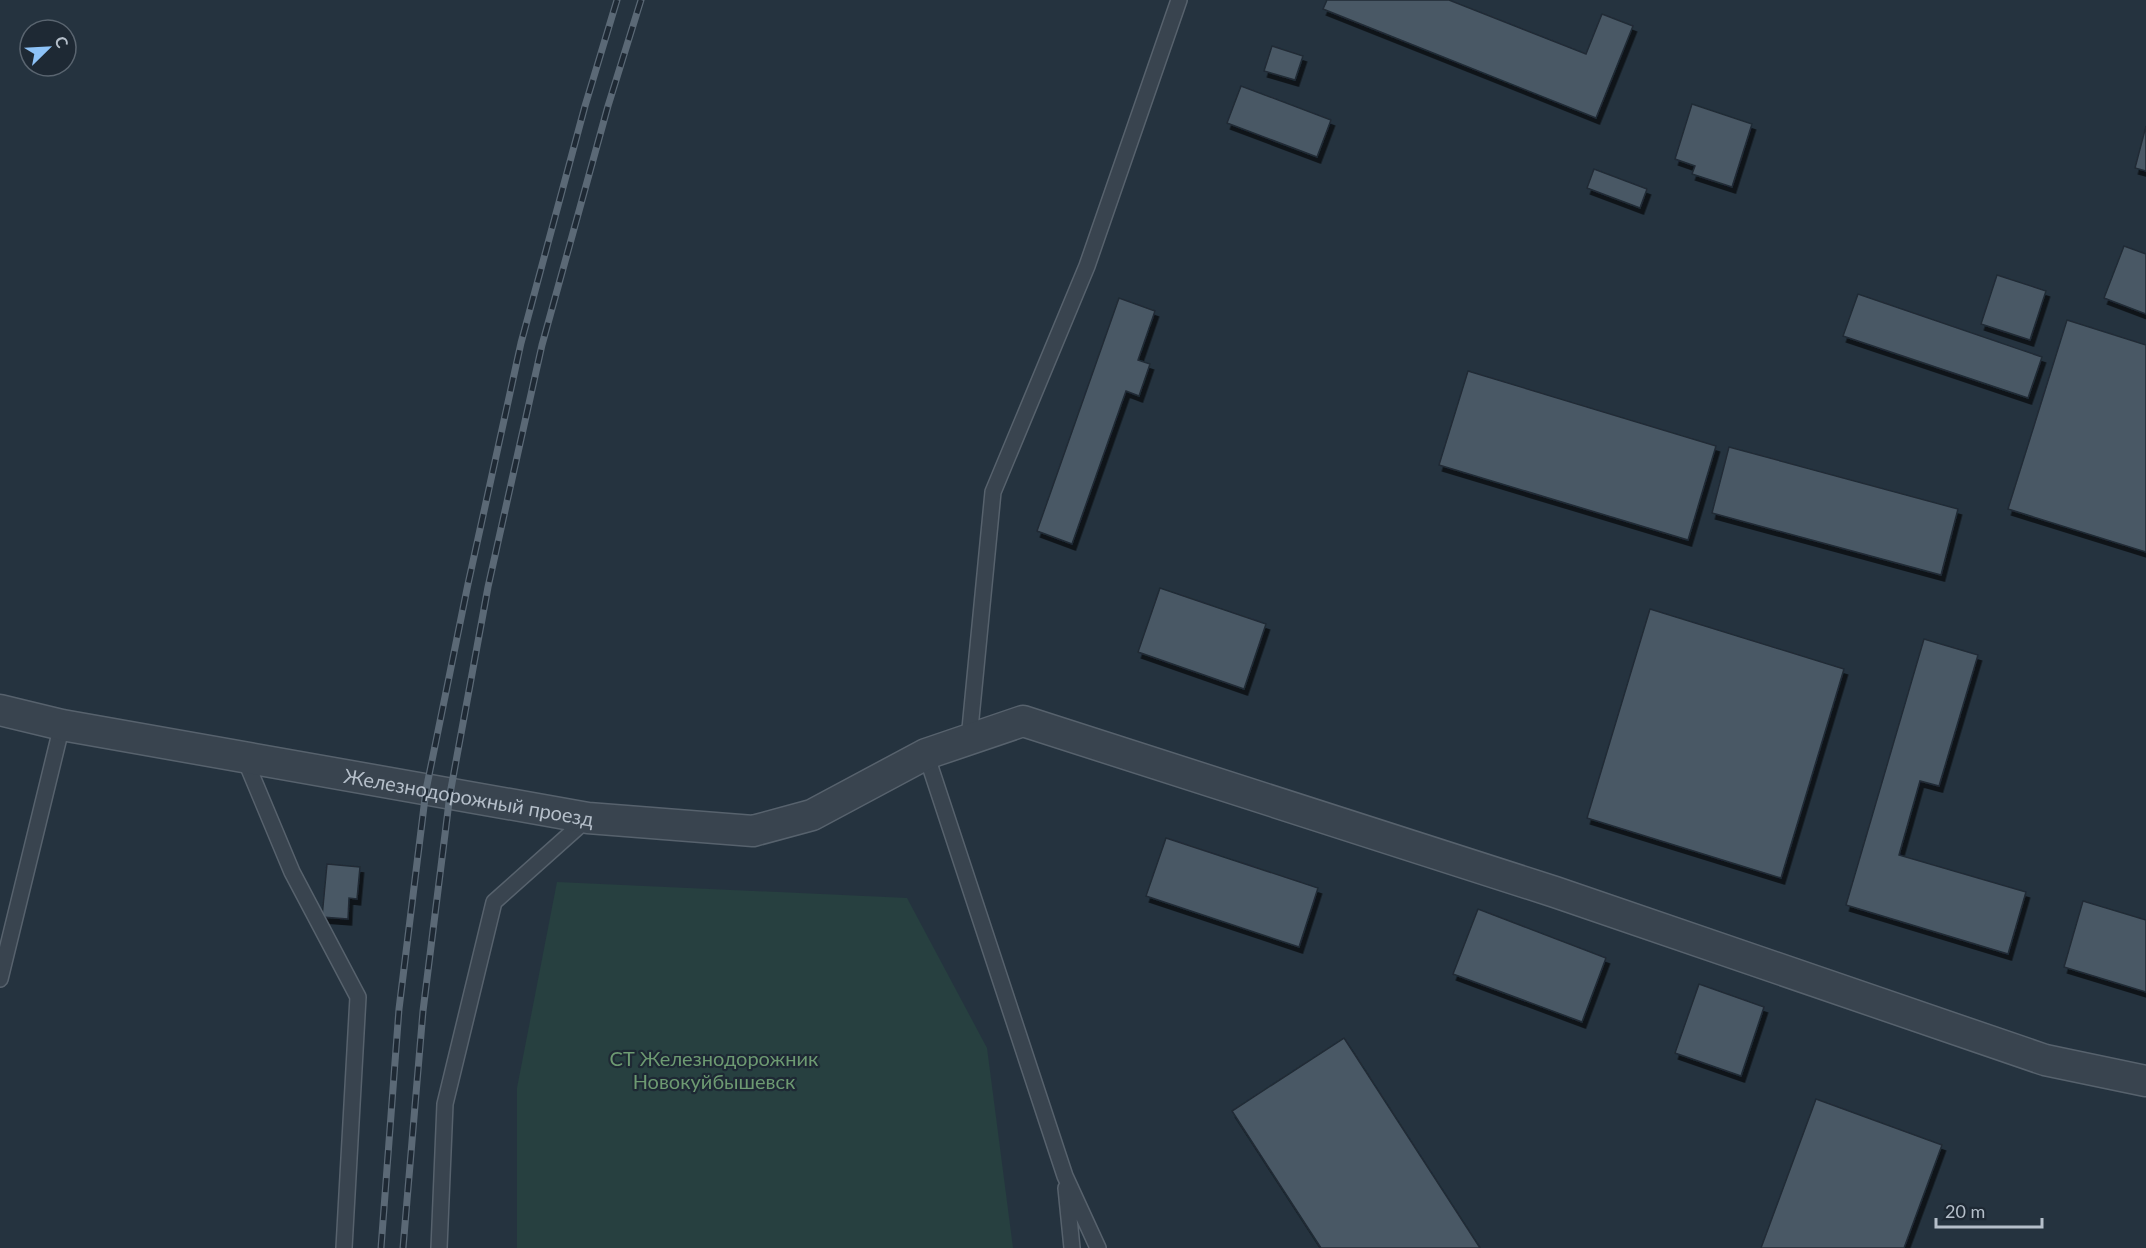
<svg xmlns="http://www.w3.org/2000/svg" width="2146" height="1248" viewBox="0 0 2146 1248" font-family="Lato,sans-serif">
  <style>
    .garden { fill: #274040 }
    .building { fill: #495965; stroke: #202b36; stroke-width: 1.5; filter: url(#shadow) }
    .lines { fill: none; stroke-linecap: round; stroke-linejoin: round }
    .service-casing { stroke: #57626d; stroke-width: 18 }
    .minor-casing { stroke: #57626d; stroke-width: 33 }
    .service { stroke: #39444f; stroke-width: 15 }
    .minor { stroke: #39444f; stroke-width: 30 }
    .rail-casing { stroke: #5b6976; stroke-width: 7 }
    .rail { stroke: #1e2934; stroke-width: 4.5; stroke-dasharray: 14; stroke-linecap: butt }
    .labels { text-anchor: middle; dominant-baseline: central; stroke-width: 4.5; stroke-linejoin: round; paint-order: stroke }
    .street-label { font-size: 20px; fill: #b5bfca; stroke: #1e2934 }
    .park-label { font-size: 20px; fill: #6d9a72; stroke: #1e2934 }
  </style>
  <defs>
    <filter id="shadow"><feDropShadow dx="3.5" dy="6" stdDeviation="0" flood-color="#0009"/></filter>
  </defs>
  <rect width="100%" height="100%" fill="#25333f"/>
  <path class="garden" d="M557,882L907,898L987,1048L1013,1248H517V1088Z"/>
  <path class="building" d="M1327,0H1449L1586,54L1602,14L1633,26L1596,118L1323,9Z
    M1272,46L1303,56L1295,80L1264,71Z
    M1241,86L1331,120L1317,157L1227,123Z
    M1692,104L1752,124L1732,187L1692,174L1695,166L1675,159Z
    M2146,126V171L2135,168Z
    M1594,169L1647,189L1640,208L1587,188Z
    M2124,246L2146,254V314L2104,298Z
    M1997,275L2046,291L2030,340L1981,324Z
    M1858,294L2042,357L2028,398L1843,336Z
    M1119,298L1155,311L1138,360L1150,364L1139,396L1126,391L1072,544L1037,531Z
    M2067,320L2146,345V552L2008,509Z
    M1468,371L1716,446L1688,540L1439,465Z
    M1729,447L1958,509L1941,575L1712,513Z
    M1160,588L1266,624L1244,689L1138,652Z
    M1650,609L1844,669L1781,878L1587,818Z
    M1924,639L1978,655L1939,786L1920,781L1899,855L2026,892L2008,954L1846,905Z
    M1166,838L1318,888L1299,947L1146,896Z
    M327,864L360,867L357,899L349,898L348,919L322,917Z
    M2083,901L2146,920V992L2064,967Z
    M1478,909L1606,958L1582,1022L1453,974Z
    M1699,984L1764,1007L1741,1076L1675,1053Z
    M1344,1038L1480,1248H1321L1232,1111Z
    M1816,1099L1942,1145L1904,1248H1761Z"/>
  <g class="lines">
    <defs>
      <path id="service" d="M969,739L993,492L1087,266L1179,0
        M926,754L1065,1176L1098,1248
        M244,757L292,872L358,997L344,1248
        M0,979L62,725
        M1066,1188L1072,1248
        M439,1248L445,1104L494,902L587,819"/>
      <g id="minor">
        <path id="s1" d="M0,710L62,725L588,818L753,831L812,815L926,754L1023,721L1555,892L2045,1060L2146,1081"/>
      </g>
    </defs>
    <use href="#service" class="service-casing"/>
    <use href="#minor" class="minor-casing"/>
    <use href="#service" class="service"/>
    <use href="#minor" class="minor"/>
    <defs>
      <path id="rail" d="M381,1248L399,1009L426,790L468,584L521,343L585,106L617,0
        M403,1248L423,1011L450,794L488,587L542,345L608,106L641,0"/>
    </defs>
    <use href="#rail" class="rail-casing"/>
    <use href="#rail" class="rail"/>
  </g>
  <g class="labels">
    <g class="street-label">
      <text stroke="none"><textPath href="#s1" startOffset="477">Железнодорожный проезд</textPath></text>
    </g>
    <g class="park-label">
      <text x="714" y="1058">СТ Железнодорожник<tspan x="714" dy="23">Новокуйбышевск</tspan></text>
    </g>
  </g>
  <g transform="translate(48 48) rotate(66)"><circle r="28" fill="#1e2934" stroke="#5a6570" stroke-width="1.5"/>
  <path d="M0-4.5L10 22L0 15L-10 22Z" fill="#8dc2f7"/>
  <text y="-9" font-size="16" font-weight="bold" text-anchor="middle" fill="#b5bfca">С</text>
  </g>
  <path d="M1936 1218v9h106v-9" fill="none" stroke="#b5bfca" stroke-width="3"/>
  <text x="1945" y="1218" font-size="18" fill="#b5bfca" stroke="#1e2934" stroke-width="4.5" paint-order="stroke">20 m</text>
</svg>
